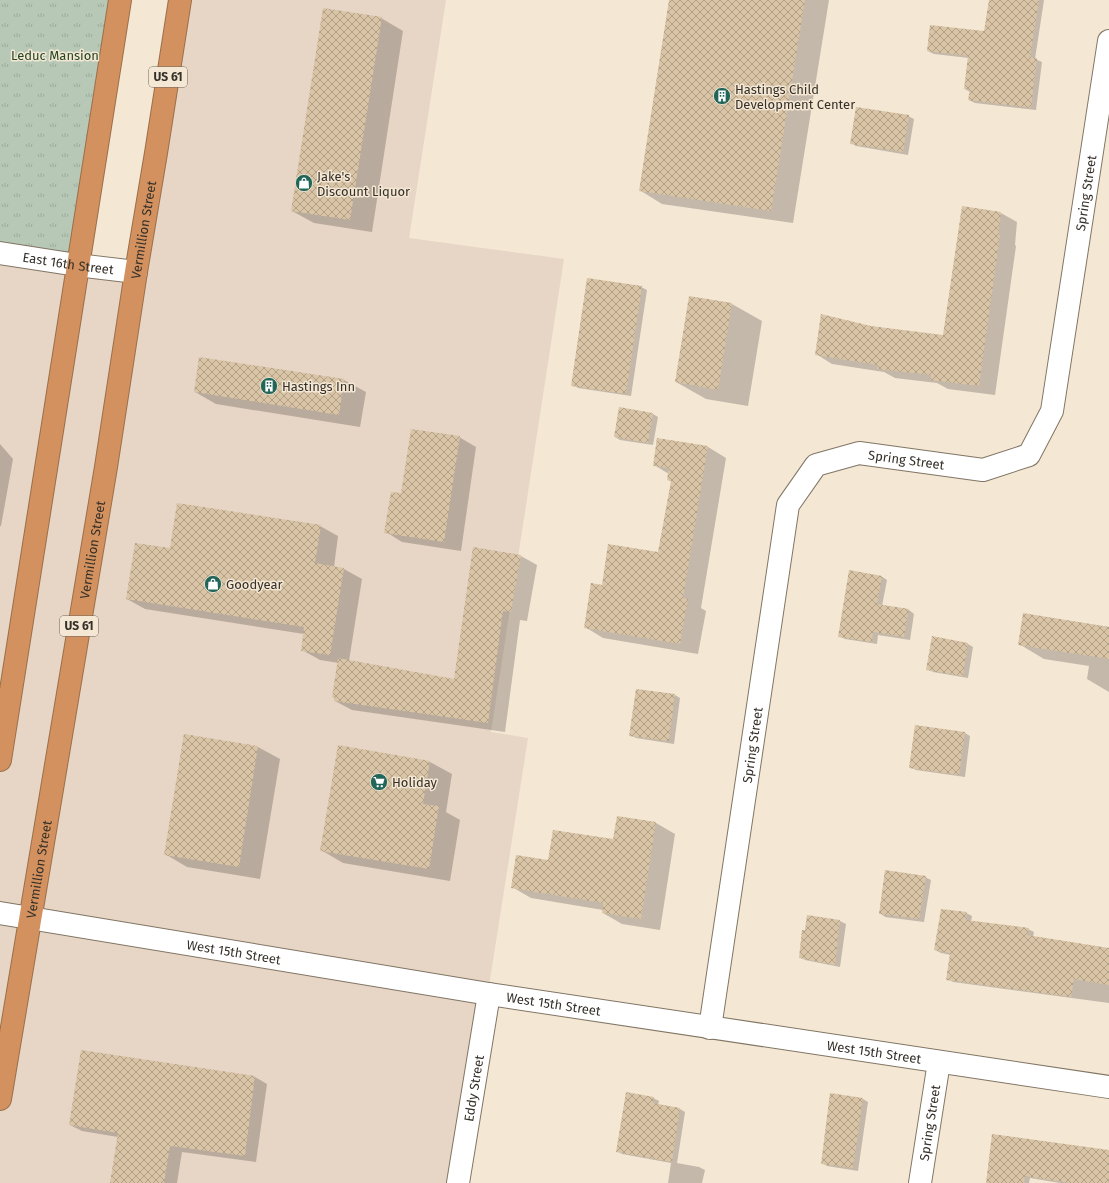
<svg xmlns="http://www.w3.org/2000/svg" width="1109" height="1183" viewBox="0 0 1109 1183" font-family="'Fira Sans',sans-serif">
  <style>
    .commercial { fill: #e7d5c5 }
    .grass { fill: url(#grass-tufts) }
    .shadow { fill: #0003 }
    .building { fill: url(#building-cross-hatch) }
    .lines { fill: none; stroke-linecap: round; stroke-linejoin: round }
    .minor-casing { stroke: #817564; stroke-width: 24 }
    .highway-casing { stroke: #9b6f4b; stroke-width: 24 }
    .minor { stroke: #fff; stroke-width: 22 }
    .highway { stroke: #d2915e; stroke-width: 22 }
    .labels { text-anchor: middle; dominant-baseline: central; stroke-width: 3; stroke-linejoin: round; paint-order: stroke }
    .shield { fill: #f4e7d4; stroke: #6e675c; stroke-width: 1 }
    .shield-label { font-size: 12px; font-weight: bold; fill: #353029 }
    .park-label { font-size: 13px; fill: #214722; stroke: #f4e7d4 }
    .poi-label { font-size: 13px; fill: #353029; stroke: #f4e7d4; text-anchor: start }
    .street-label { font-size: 13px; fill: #353029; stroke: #f4e7d4 }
  </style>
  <defs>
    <pattern id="grass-tufts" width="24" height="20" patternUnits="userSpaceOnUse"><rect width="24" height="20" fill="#b7c8b6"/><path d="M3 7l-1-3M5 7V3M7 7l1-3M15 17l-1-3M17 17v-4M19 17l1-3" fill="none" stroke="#9eac9c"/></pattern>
    <pattern id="building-cross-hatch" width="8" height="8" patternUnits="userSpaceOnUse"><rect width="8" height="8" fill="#d9c5a6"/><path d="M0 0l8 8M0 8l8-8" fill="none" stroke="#b1a087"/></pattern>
  </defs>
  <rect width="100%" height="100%" fill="#f4e7d4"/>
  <path class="commercial" d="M180,0H446L409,238L564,259L491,732L528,738L458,1183H0V253L136,272Z"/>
  <path class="grass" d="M0,0H120L77,265L0,253Z"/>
  <path class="shadow" d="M670,0H829L793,223L662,204L641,191Z
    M990,0H1044L1035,59L1042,62L1036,110L975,103L969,100L970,92L965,89L969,58L934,54L928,51L985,32Z
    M381,18L403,31L372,232L314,223L292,211Z
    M908,116L914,119L908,155L856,146L851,143Z
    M1001,213L1017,222L1015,245L1016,246L995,395L948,389L937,383L895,378L884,372L832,364L816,354L871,327L943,336Z
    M641,287L647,290L631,396L578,388L572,385Z
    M732,304L762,321L748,406L706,399L676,382Z
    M344,380L366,392L360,427L216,404L195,392Z
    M620,408L653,414L658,417L653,445L620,440L615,437Z
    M459,437L476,447L461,551L402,542L386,532Z
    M657,439L708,447L726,458L701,608L706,611L698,654L603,638L585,627L602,586L659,553L672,482L668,480L669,474L654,465Z
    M0,444L13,459L1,526H0Z
    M320,526L338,536L334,567L344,569L362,579L349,661L455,680L521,556L537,565L527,621L520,620L505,732L352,710L335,701L339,663L320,660L302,650L304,634L145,609L127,599L171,550Z
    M881,576L887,580L882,606L909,610L914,614L910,640L878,635L877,644L845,639L839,636Z
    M1024,614L1109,627V692L1087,679L1089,666L1044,659L1019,644Z
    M933,638L968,644L973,647L968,678L933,672L927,669Z
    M675,695L680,698L674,744L636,738L630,735Z
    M916,726L965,733L970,736L965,777L916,770L910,767Z
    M184,735L258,747L280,759L260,879L187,867L165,854Z
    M430,762L452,774L446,812L460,820L450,881L343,863L321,850Z
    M656,823L675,834L660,930L622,924L603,913V910L531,898L512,887L549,861L614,840Z
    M925,877L931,880L924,922L885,917L880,913Z
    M966,913L972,916L971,922L1028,929L1034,932L1033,937L1109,949V1003L953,982L947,979L951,955L941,953L935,950Z
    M808,916L840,921L846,924L840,967L805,960L800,957Z
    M82,1051L255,1077L267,1084L256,1162L182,1152L177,1183H111L118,1137L82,1131L70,1125Z
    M831,1094L863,1099L868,1102L858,1171L827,1166L822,1163Z
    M653,1098L659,1101L658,1105L680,1109L685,1112L677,1163L699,1167L705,1170L702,1183H668L671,1163L622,1154L617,1151Z
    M1109,1151V1183H1060L1030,1178L1029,1183H987Z"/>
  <path class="building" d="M669,0H805L771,211L639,191Z
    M989,0H1039L1030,57L1037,58L1031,108L968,100L970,90L964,89L968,56L927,51L930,25L984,31Z
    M323,8L382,17L350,220L291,211Z
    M856,107L909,115L903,152L850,144Z
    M962,206L1001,212L998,235H1000L979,386L930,380L931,375L877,369L878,365L815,355L821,314L871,326L943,335Z
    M587,278L642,286L626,394L571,386Z
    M689,296L732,303L718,390L675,382Z
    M199,357L344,379L339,415L194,392Z
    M619,407L653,413L648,443L614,437Z
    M411,429L460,436L444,542L384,533L391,492L401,493Z
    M657,438L708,446L683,598L688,599L680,644L584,628L591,583L602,585L608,544L658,552L671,481L667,480L669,468L653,466Z
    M177,503L321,525L315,563L344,568L330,655L301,651L304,627L126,599L135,543L170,548Z
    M473,547L521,555L511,612L503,611L488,723L334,701V698L332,697L338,658L454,679Z
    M849,570L882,576L877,604L909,609L904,637L873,632L872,642L838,637Z
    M1023,613L1109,627V659L1018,645Z
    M932,636L968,643L963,676L926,670Z
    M636,689L675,694L669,741L629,736Z
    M915,725L965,732L959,775L909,768Z
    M184,734L258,746L239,867L164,855Z
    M338,745L430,761L423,804L439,806L429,869L320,851Z
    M617,816L656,822L641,919L602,913L603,903L511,888L516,855L548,860L553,830L613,839Z
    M885,870L926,876L919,919L879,914Z
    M941,909L967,912L966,920L1029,928L1027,935L1109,948V985L1074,979L1071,997L946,980L950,953L934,950Z
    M807,915L840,920L835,965L799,958L802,930H805Z
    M81,1050L255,1076L245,1156L170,1146L164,1183H110L118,1133L69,1125Z
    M626,1092L654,1097L653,1103L680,1108L672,1162L616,1152Z
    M830,1093L863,1098L853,1168L821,1164Z
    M992,1134L1109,1150V1183H1070L1025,1176L1024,1183H986Z"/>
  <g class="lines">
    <defs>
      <g id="minor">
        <path id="s1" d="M0,253L77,265L136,272"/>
        <path id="s2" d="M0,913L489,994L1109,1087"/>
        <path id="s3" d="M710,1028L788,505L816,465L859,453L983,470L1029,455L1052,411L1109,41"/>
        <path id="s4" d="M458,1183L489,994"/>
        <path id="s5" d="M920,1183L939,1062"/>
      </g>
      <g id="highway">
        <path d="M0,760L120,0"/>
        <path id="s6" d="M0,1099L106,467L136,272L156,153L180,0"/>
      </g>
    </defs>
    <use href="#minor" class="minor-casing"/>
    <use href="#highway" class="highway-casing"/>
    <use href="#minor" class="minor"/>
    <use href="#highway" class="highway"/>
  </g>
  <defs>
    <symbol id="building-disc" viewBox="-11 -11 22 22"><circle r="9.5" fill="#216659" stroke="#f4e7d4"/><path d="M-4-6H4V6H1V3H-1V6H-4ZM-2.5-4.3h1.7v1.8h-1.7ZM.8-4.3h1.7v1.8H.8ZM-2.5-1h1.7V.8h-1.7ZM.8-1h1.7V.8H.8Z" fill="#fff"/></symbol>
    <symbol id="shop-disc" viewBox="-11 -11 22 22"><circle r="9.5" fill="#216659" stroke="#f4e7d4"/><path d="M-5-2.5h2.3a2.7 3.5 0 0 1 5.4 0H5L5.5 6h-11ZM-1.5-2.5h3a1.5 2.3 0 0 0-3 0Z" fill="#fff"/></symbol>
    <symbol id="supermarket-disc" viewBox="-11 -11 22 22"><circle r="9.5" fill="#216659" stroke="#f4e7d4"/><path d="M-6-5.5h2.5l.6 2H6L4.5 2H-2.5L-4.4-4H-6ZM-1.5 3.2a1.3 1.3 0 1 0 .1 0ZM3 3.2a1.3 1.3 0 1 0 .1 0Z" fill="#fff"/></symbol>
  </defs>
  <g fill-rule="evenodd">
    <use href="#building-disc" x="712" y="86" width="20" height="20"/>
    <use href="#shop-disc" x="294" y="173" width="20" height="20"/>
    <use href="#building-disc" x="259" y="376" width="20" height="20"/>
    <use href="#shop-disc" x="203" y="574" width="20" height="20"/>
    <use href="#supermarket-disc" x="369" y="772" width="20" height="20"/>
  </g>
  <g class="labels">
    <g class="shield">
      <rect x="149" y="67" width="38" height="20" rx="3"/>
      <rect x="60" y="616" width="38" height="20" rx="3"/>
    </g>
    <g class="shield-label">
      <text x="168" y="77">US 61</text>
      <text x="79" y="626">US 61</text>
    </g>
    <g class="park-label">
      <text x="55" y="55">Leduc Mansion</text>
    </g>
    <g class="poi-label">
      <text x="735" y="89">Hastings Child<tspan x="735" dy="15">Development Center</tspan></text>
      <text x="317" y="176">Jake's<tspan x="317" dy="15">Discount Liquor</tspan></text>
      <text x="282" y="386">Hastings Inn</text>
      <text x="226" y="584">Goodyear</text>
      <text x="392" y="782">Holiday</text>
    </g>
    <g class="street-label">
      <text stroke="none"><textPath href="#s3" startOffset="1066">Spring Street</textPath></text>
      <text stroke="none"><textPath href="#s6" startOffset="881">Vermillion Street</textPath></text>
      <text stroke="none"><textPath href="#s1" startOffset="69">East 16th Street</textPath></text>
      <text stroke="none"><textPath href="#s3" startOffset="670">Spring Street</textPath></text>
      <text stroke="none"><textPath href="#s6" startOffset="557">Vermillion Street</textPath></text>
      <text stroke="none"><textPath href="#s3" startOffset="286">Spring Street</textPath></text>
      <text stroke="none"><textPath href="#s6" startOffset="233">Vermillion Street</textPath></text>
      <text stroke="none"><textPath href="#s2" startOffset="237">West 15th Street</textPath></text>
      <text stroke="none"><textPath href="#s2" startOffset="561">West 15th Street</textPath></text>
      <text stroke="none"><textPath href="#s2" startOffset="885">West 15th Street</textPath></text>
      <text stroke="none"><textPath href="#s4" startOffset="96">Eddy Street</textPath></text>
      <text stroke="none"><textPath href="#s5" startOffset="61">Spring Street</textPath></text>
    </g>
  </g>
</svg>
